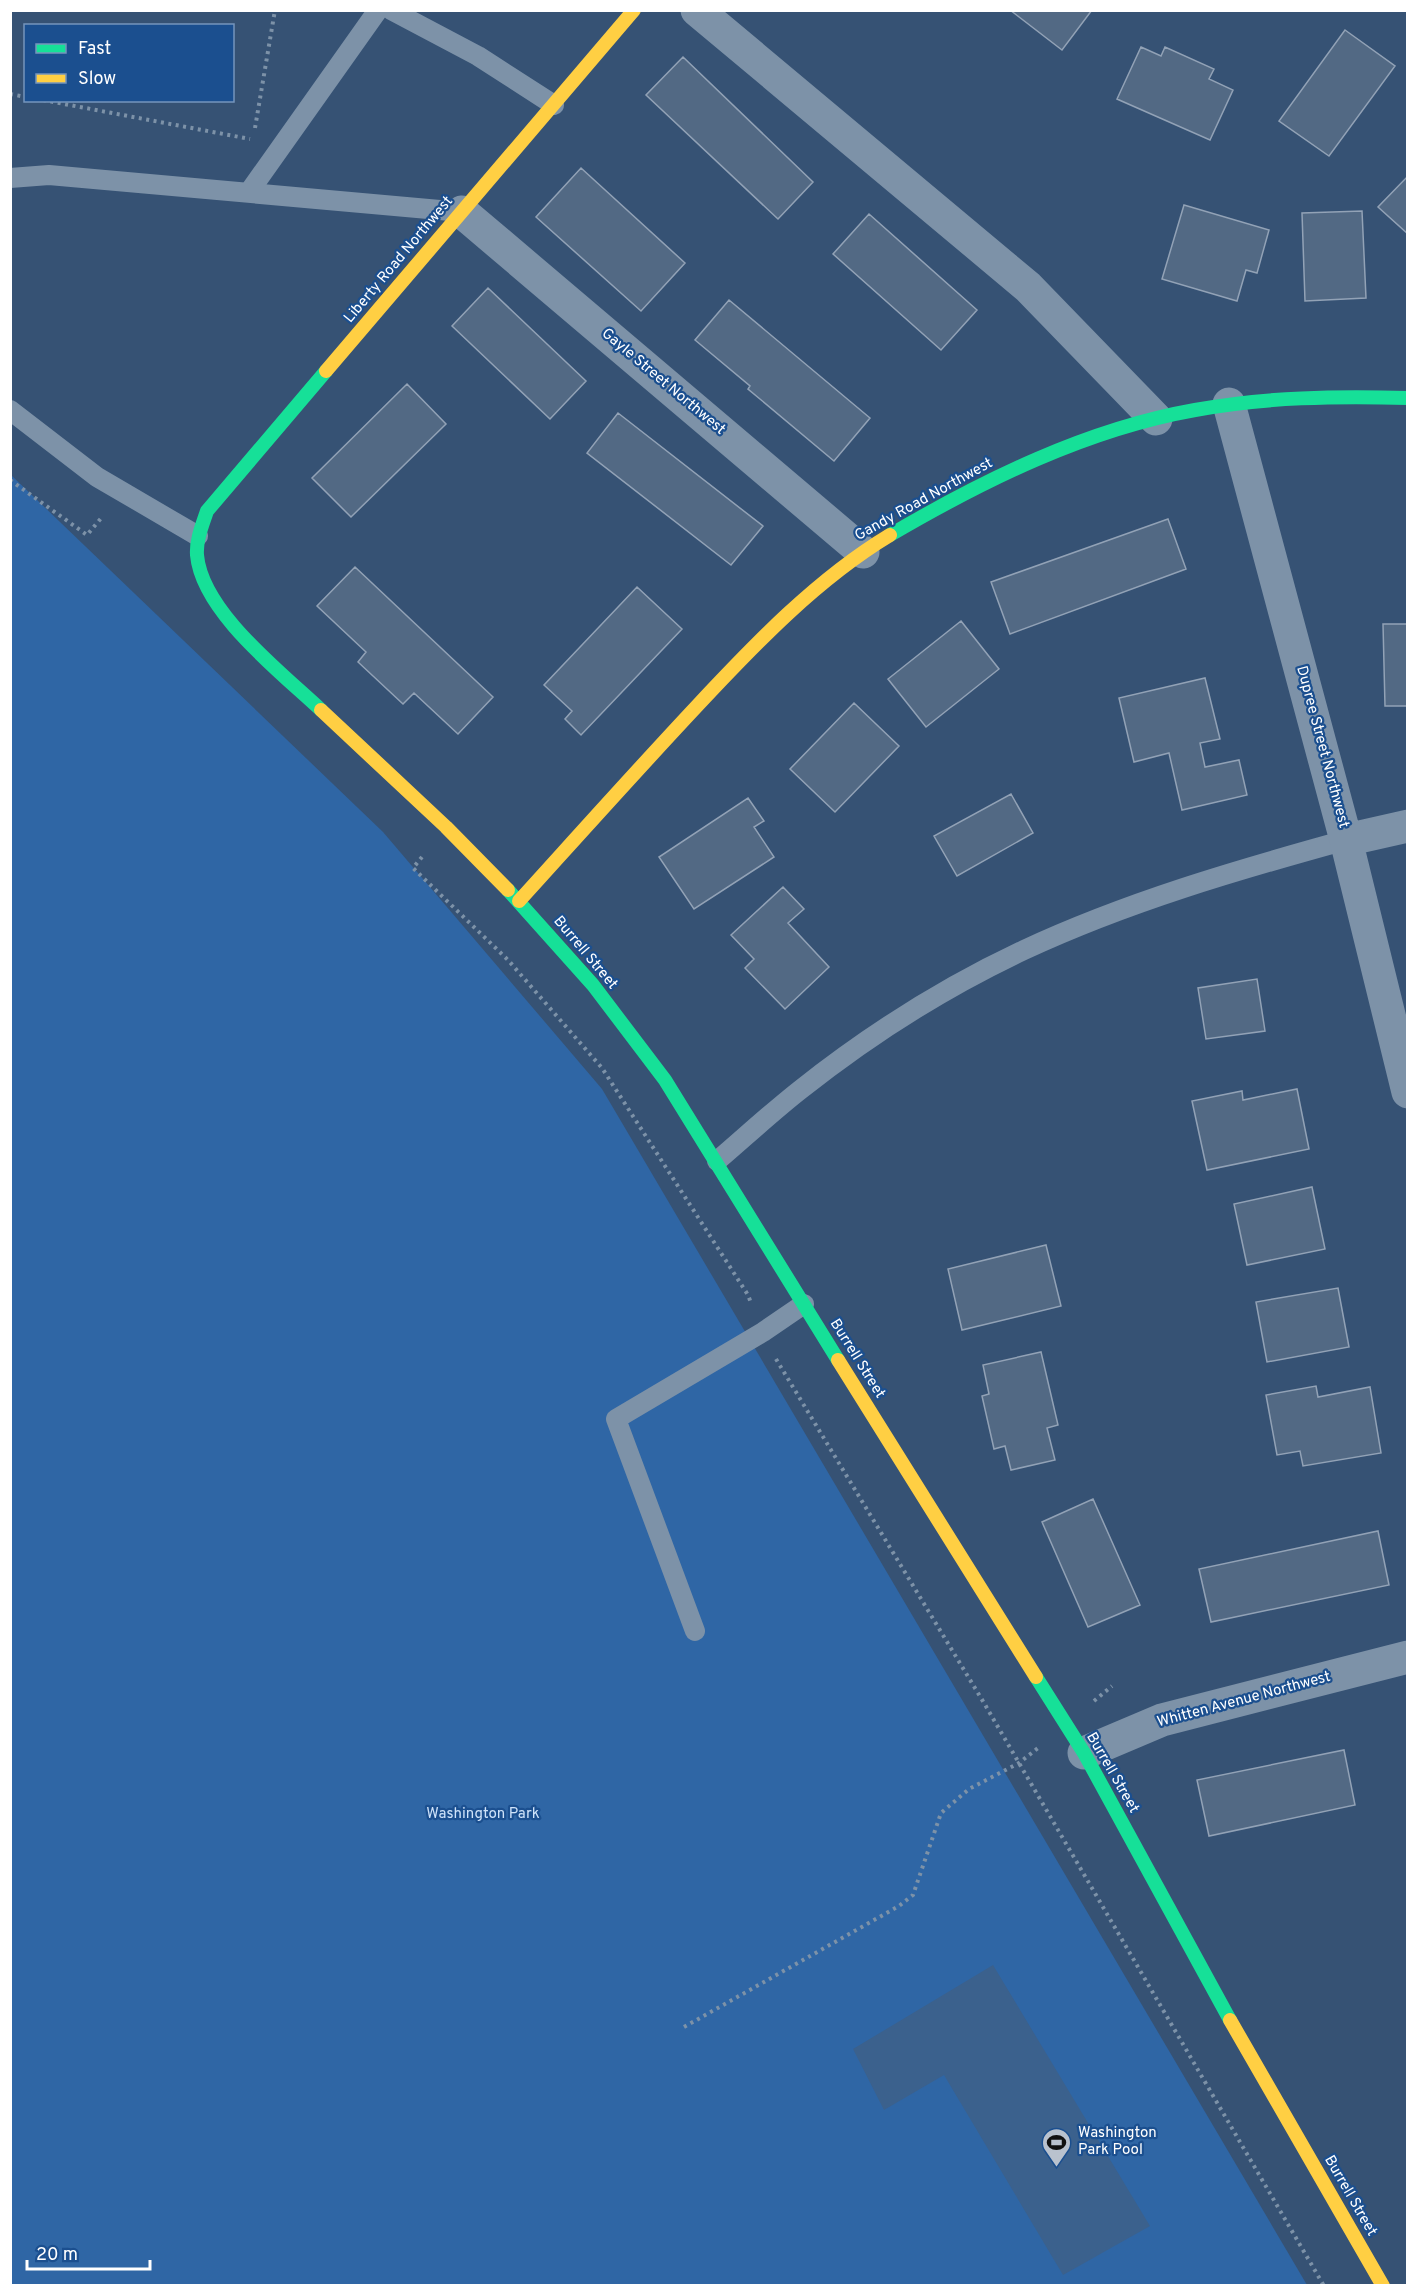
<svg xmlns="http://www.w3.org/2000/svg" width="1418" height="2296" viewBox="0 0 1418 2296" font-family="Overpass,sans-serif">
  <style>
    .green { fill: #2f66a5 }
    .water { fill: #3b618d }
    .building { fill: #526984; stroke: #92a2b6; stroke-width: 1.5 }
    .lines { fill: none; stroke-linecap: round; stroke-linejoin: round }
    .path { stroke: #7d92a8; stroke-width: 4; stroke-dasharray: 3 4.5; stroke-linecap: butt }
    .lane { stroke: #7d92a8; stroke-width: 20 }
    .street { stroke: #7d92a8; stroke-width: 33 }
    .fast { stroke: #16e098; stroke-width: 14 }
    .slow { stroke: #ffcf43; stroke-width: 14 }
    .labels { text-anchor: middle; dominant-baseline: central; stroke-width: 4.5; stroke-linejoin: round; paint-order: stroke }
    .street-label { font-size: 15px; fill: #fff; stroke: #1b4f8f }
    .park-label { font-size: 15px; fill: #cfe3fa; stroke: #1b4f8f }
    .poi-label { font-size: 15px; fill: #fff; stroke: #1b4f8f; text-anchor: start }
  </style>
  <rect width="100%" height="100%" fill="#365274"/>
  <path class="green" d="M11,475L383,832L602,1089L1307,2285H11Z"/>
  <path class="water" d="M993,1965L1150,2226L1063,2275L944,2075L884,2110L853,2049Z"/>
  <path class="building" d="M1010,10H1092L1062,50Z
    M1345,30L1395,66L1329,156L1279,121Z
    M1141,47L1161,56L1165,47L1214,69L1209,79L1233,90L1210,140L1117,99Z
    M683,57L813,182L778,219L646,95Z
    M581,168L685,263L641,311L536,217Z
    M1408,176V234L1378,207Z
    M1184,205L1269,230L1257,273L1246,270L1237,301L1162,279Z
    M1362,211L1366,298L1305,301L1302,213Z
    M869,214L977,310L941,350L833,254Z
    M488,288L586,381L550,419L452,326Z
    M729,300L870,418L834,461L748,389L750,386L695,340Z
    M407,384L446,424L351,517L312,478Z
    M618,413L763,526L731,565L587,453Z
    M1168,519L1186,569L1010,634L991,582Z
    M355,567L493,697L458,734L414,693L403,704L358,662L366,652L317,606Z
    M637,587L682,629L581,735L565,719L572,711L544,685Z
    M961,621L999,669L926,727L888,679Z
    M1383,624H1408V706H1385Z
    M1205,678L1220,739L1200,743L1205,767L1239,760L1247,795L1182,810L1169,753L1134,762L1119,698Z
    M854,703L899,746L835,812L790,769Z
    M1011,794L1033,833L957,876L934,836Z
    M748,798L764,821L754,827L774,857L694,909L659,857Z
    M783,887L804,909L788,923L829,967L785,1009L745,968L754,959L731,935Z
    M1257,979L1265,1031L1206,1039L1198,988Z
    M1297,1089L1309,1149L1207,1170L1192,1101L1242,1091L1243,1100Z
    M1312,1187L1325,1249L1247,1265L1234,1204Z
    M1046,1245L1061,1306L962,1330L948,1269Z
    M1338,1288L1349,1347L1267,1362L1256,1302Z
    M1041,1352L1058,1425L1047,1428L1055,1460L1011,1470L1005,1446L994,1449L982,1396L989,1394L983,1365Z
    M1316,1386L1318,1397L1370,1387L1381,1453L1303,1466L1300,1451L1277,1455L1266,1395Z
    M1093,1499L1140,1605L1088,1627L1042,1522Z
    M1378,1531L1389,1585L1211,1622L1199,1569Z
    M1344,1750L1355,1805L1209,1836L1197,1780Z"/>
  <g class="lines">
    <path class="path" d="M10,94L26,97
      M43,100L250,139
      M255,128L275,10
      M10,480L87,535L103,516
      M422,857L413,868L508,960L602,1068L748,1295L751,1303
      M776,1359L984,1703L1324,2286
      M1094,1701L1112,1686
      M684,2027L899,1906L913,1895L941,1813L969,1789L1019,1763L1038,1748"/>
    <path class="lane" d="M391,10L478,56L554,105
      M10,178L49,175L462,212
      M249,192L378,10
      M10,410L97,477L198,536
      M717,1161C745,1137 772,1112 800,1090C868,1036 945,987 1024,950C1127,902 1237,870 1346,840
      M695,1631L616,1419L763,1332L804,1304"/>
    <path class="street" d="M697,10L1028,287L1156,419
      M462,212L863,552
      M1229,404L1346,840L1408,1092
      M1346,840L1408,826
      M1084,1753L1162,1720L1408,1657"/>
    <path class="fast" d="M890,535C984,480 1087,429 1195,410C1266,397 1337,396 1408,398
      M321,710C282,673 202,612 197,555C196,540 202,526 207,511L326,371
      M508,890L593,985L665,1080L838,1360
      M1036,1677L1084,1753L1230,2020"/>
    <path class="slow" d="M326,371L634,10
      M321,710L446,827L508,890
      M519,901C578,836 637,770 697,706C755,644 817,579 890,535
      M838,1360L1036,1677
      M1230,2020L1383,2286"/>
  </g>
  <defs>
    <symbol id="stadium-pin" viewBox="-11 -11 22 30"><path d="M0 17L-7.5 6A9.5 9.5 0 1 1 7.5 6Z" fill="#b9c2ce" stroke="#1b4f8f"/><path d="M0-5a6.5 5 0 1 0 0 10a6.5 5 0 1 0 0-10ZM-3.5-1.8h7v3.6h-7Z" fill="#111"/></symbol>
  </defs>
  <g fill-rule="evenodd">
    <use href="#stadium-pin" x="1040" y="2126" width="33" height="45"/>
  </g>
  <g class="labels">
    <g class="street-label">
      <text transform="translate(399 260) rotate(-50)">Liberty Road Northwest</text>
      <text transform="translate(663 382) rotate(40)">Gayle Street Northwest</text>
      <text transform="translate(924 500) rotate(-29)">Gandy Road Northwest</text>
      <text transform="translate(1322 747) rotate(75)">Dupree Street Northwest</text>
      <text transform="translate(585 953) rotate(50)">Burrell Street</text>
      <text transform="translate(857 1359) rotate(58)">Burrell Street</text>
      <text transform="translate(1244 1700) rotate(-15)">Whitten Avenue Northwest</text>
      <text transform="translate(1112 1773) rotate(60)">Burrell Street</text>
      <text transform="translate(1350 2196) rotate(60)">Burrell Street</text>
    </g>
    <g class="park-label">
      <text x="483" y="1814">Washington Park</text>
    </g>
    <g class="poi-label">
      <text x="1078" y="2133">Washington<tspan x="1078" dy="17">Park Pool</tspan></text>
    </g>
  </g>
  <rect width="1418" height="2296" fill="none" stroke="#ffffff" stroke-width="24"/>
  <rect x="24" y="24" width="210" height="78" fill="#1b4f8f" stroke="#7695bc" stroke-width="1.5"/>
  <rect x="36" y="44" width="30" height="9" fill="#16e098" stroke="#7695bc" stroke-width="1.5"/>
  <text x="78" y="54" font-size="18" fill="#ffffff">Fast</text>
  <rect x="36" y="74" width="30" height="9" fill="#ffcf43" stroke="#7695bc" stroke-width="1.5"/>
  <text x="78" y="84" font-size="18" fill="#ffffff">Slow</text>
  <path d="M27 2260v9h123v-9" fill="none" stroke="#ffffff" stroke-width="3"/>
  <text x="36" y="2260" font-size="18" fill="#ffffff" stroke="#1b4f8f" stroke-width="4.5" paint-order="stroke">20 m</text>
</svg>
